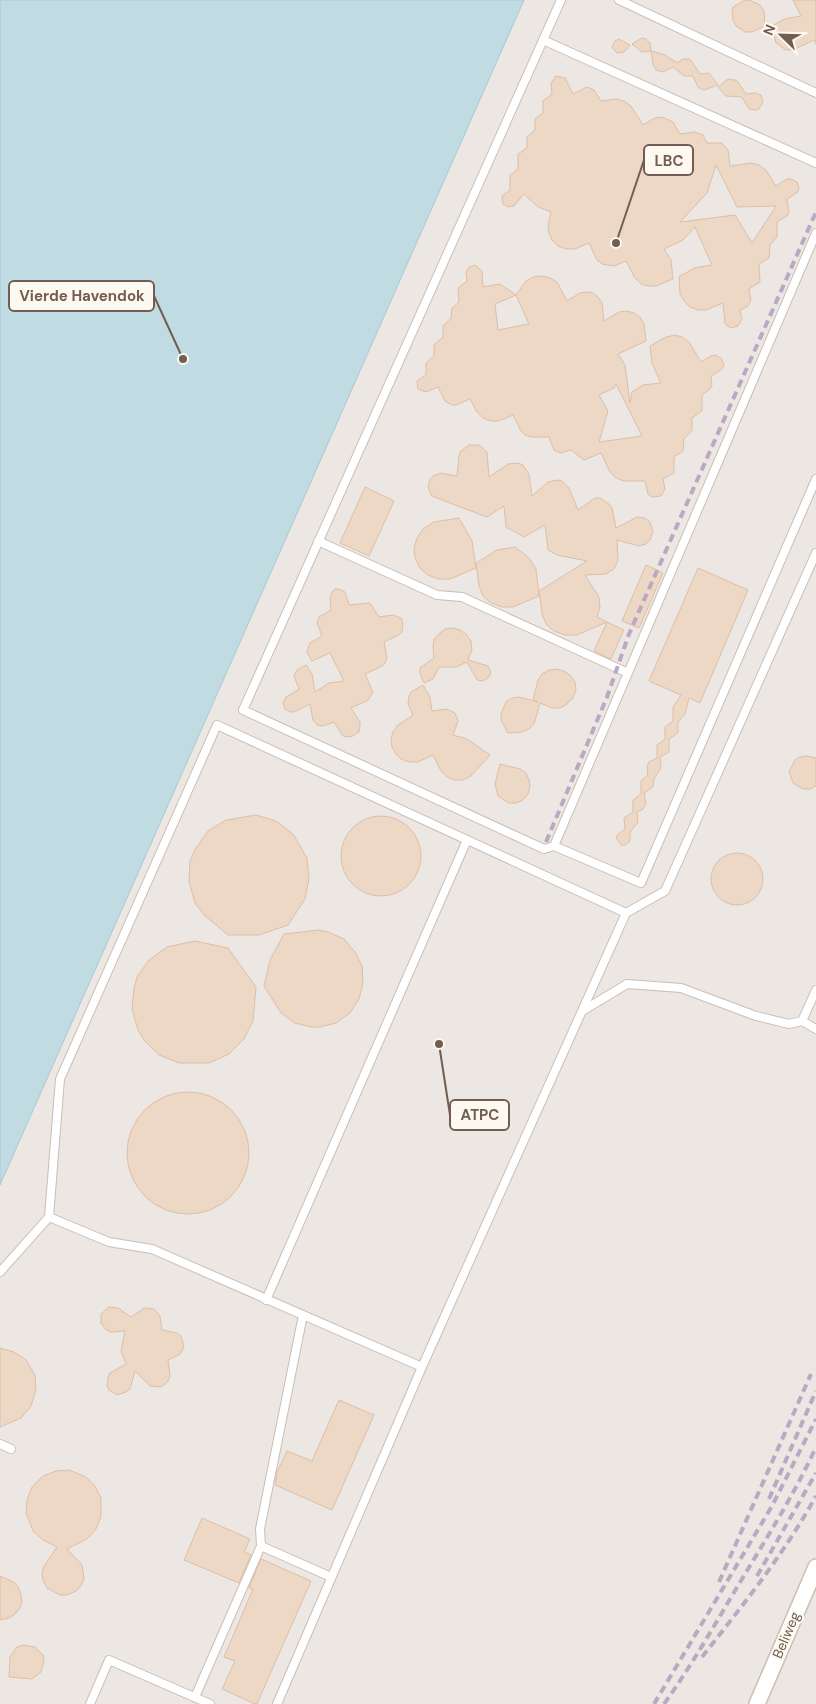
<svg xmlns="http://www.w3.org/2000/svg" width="816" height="1704" viewBox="0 0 816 1704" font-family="'DM Sans',sans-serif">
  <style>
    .industrial { fill: #ece7e2 }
    .water { fill: #c0dbe2; stroke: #a8c9d2 }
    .building { fill: #edd7c5; stroke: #ddbfa7; fill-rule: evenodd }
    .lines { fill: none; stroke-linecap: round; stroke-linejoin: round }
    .service-casing { stroke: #cbbeb1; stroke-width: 10 }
    .minor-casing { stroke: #cbbeb1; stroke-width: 18 }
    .service { stroke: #fff; stroke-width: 8 }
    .minor { stroke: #fff; stroke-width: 15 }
    .rail { stroke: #b9a9c3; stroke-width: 4; stroke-dasharray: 8 5; stroke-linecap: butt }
    .labels { text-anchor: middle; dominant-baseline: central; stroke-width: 4; stroke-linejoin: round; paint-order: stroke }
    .street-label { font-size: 14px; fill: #725e50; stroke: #fdf9f0 }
    .leader { fill: none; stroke: #725e50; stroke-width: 2 }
    .callout-dot { fill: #725e50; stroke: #fdf9f0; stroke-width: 2 }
    .callout { fill: #fdf9f0; stroke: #725e50; stroke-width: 2 }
    .callout-label { font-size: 15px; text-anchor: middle; font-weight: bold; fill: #725e50 }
  </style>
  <rect width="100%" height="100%" fill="#faf5ea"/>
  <path class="industrial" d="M524,0H816V1704H0V1185Z"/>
  <path class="water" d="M0,0H524L0,1185Z"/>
  <path class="building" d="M749,0L760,5L764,11L765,26L752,32H745L736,26L733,20L732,8L743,1Z
    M793,0H816V44L814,40L793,50H786L776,43L772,26L784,19L801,16Z
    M642,38L646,39L650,43L651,51L642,52L632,44Z
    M619,39L630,45L624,52L617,53L612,47L615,41Z
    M651,51L665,55L677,63L683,59H690L700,74L709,73L718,85L704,90L698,87L693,76H684L673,67L663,72L656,70L653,65Z
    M556,76L565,78L573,94L587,87L594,90L601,101L616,99L624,101L631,106L643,125L655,118L662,117L673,122L680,134L695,132L703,135L707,143H722L728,150L730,166L751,163L759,165L766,170L776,186L787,179H791L797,182L799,188L798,192L787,199L789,212L787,216L777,222V237L770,245L769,258L759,264L760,282L749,289L751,300L747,307L740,310L742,319L738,326L731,328L725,324L723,303L706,310H698L690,307L684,301L680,294L679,277L694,268L712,265L695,227L683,240L664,249L671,260L673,279L656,286H648L641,284L635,278L626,261L614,266L602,264L597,260L589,243L575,249H566L558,246L552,240L549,233L548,226L551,212L538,207L524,194L514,206L508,207L503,204L502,196L510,190V175L518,169V154L527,148V137L535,130V119L543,113V101L552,94L551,83ZM716,165L737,207L776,206L752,243L735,215L680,222L707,193Z
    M728,79L735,80L738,82L746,94L755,93L761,95L763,102L759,109L756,110L749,109L742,97L726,96L718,87Z
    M475,265L482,271L483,287L500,284L516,295L525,282L533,277L542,276L550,278L557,282L567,301L580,293L587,292L593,293L598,297L602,303L604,321L619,312L627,311L634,313L640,317L644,324L646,341L618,354L625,365L630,403L632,392L643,385L661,383L652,363L650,346L666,337L675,335L682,337L689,342L701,362L711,356L715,355L721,358L724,365L722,369L711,376L712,385L710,389L702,395V411L692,418V430L684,439L683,451L674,457V473L663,479L665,489L661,496L652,497L648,494L645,481H624L616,478L610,472L601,453L584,460L571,450L560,453L554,450L549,437H531L525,435L521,431L513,415L499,421H491L483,418L477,412L470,399L456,405H452L445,401L438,387L426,392L418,389L417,381L426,375V363L434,356V345L443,337V326L451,318L452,308L459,302L458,288L467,281L466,273L469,267ZM516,295L529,324L498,330L495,304ZM616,384L642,436L599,442L608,411L599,395L614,388Z
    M469,445H479L487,452L489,477L508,464L518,463L523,465L529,474L532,496L548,482L558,480L562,481L569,488L578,510L595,498H600L609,504L612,508L616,528L637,517L645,518L650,522L653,531L650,540L646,544L639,546L617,540L618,560L614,569L606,574L585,575L599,597L600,608L597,617L607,622L577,635H565L554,631L546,624L542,614L539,591L587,561L557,555L548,550L545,525L524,537L506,527L504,506L487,517L434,497L431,495L428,487L430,479L433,476L441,473L457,476L459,456L461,451Z
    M365,487L394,501L369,556L340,543Z
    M459,518L472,541L476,568L450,579H438L428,575L420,568L415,558L414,548L417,538L423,529L434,522Z
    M515,547L529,558L536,569L539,596L513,607H502L491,603L483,596L479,586L476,563L497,550Z
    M646,565L663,573L639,628L622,621Z
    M698,568L748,590L700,703L689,698L685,714L678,722V733L669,739V752L660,757L661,768L654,779L653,787L644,793L646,804L643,809L637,812L638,822L630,832V841L625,845H621L616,838L617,835L625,829L624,818L633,812V800L641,794V781L648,775L647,767L649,762L657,758V745L665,739V727L673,721V707L681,695L649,681Z
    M335,589H339L345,592L349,605L370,603L379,617L393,615L401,618L403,623L402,632L399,635L384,642L387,658L385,663L382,666L365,674L373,692L368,700L351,708L360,722V726L359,732L351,737L343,736L334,722L323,726L317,725L313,720L310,704L294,712H290L285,709L283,703L286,697L299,689L294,676L297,670L306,665L312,674L315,692L329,683L344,681L330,653L312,661L307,652L310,643L322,636L317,623L319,617L331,610L330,597L332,592Z
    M607,622L624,630L611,659L594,651Z
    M453,628L460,630L466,634L471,641L472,649L468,660L488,666L491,673L489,677L483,681L477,680L467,662L456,667H439L433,679L424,683L420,674V668L434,658L433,646L434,639L439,634L445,629Z
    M557,669L564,671L570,675L575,682L576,689L573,698L567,704L560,708H552L540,703L534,724L529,729L522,732L508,733L501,720V714L506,702L512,698L519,697L538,702L533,700L538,680L542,674L549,670Z
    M423,685L430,697L432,711L447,709L455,713L458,721L453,735L467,739L490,755L471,776L463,780H454L447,777L441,771L433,755L418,762H409L401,759L396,754L392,747L391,739L393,732L398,725L413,715L408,704L409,696L411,692Z
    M807,756L816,758V786L810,789H803L793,783L789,772L795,760L800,757Z
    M500,764L520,769L526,773L529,780L530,786L528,794L523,800L516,803H509L498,796L495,784Z
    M256,815L276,821L293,834L307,858L309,879L305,899L288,925L259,935H228L204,915L195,903L189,882L190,861L196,848L208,831L226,820Z
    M341 856a40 40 0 1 1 80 0a40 40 0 1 1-80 0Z
    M711 879a26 26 0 1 1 52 0a26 26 0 1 1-52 0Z
    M319,930L328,932L344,939L355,952L362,966L363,983L359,999L350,1013L336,1023L320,1027H311L295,1023L281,1013L264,986L270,960L284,934Z
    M195,941L228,948L256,987L253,1021L244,1039L229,1054L209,1063H179L159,1055L144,1040L138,1030L132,1009L134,988L137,977L149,960L167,947Z
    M127 1153a61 61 0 1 1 122 0a61 61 0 1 1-122 0Z
    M109,1307L118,1308L131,1317L144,1308L154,1309L160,1316L162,1330L177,1333L181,1336L184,1346L182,1351L179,1355L168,1360L170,1376L168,1381L164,1385L160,1387L150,1386L135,1371L130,1389L126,1392L117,1395L109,1390L107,1386L108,1377L110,1373L126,1364L121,1351L125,1331L111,1332L106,1330L101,1323V1314Z
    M0,1348L14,1352L26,1360L35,1375L36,1389L31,1406L21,1418L0,1427Z
    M339,1400L374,1415L332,1510L275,1485L277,1472L287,1451L312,1461Z
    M69,1470L86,1477L95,1486L101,1498V1517L96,1529L87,1539L67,1549L82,1565L84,1579L81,1586L76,1591L67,1595H60L47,1588L43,1580L42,1573L44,1566L57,1547L43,1540L33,1531L26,1513L27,1500L32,1487L43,1476L56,1471Z
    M202,1518L250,1539L244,1552L251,1555L239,1583L184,1560Z
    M261,1559L311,1581L257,1704H255L222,1689L235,1661L224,1657L253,1589L249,1588Z
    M0,1576L14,1582L18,1587L21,1594L22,1602L20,1608L15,1614L9,1618L0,1620Z
    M23,1645L35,1647L43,1655L44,1661L41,1672L32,1679L9,1677L10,1657L17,1647Z"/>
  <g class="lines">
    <defs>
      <path id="service" d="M561,0L243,710L544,849L554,846L641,883L816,479
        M619,0L816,93
        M543,40L816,163
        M318,541L437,595L462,597L628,673
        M554,846L816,233
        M816,990L802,1021L816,1029
        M584,1010L627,984L681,988L756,1016L789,1024L802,1021
        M49,1217L109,1242L152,1249L422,1367
        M0,1272L49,1217L60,1079L217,725L626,913
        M266,1300L467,840
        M0,1444L11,1449
        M261,1546L331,1577
        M195,1697L261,1546L260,1529L303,1315
        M90,1704L109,1660L210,1704
        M277,1704L422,1367L626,913L665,891L816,553"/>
      <path id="minor" d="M757,1704L816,1567"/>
    </defs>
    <use href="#service" class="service-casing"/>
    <use href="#minor" class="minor-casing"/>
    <use href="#service" class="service"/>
    <use href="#minor" class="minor"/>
    <path class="rail" d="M546,842L607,697L629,634L816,212
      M769,1499L816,1391
      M757,1576L816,1473
      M719,1582L811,1374
      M702,1657C743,1605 784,1554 816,1496
      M654,1704L772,1506L816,1419
      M664,1704C692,1665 715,1624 739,1584C766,1539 794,1495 816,1447"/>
  </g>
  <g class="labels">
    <g class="street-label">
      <text transform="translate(786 1635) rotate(-67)">Beliweg</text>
    </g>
  </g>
  <path class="leader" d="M616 243L644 160M183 359L154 296M439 1044L450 1115"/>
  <g class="callout-dot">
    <circle cx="616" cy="243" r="5"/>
    <circle cx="183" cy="359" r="5"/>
    <circle cx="439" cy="1044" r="5"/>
  </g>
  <g class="callout">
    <rect x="644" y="145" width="49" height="30" rx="5"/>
    <rect x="9" y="281" width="145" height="30" rx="5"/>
    <rect x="450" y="1100" width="59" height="30" rx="5"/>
  </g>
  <g class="callout-label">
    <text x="669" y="166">LBC</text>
    <text x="82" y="301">Vierde Havendok</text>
    <text x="480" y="1120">ATPC</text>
  </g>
  <g transform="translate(781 35) rotate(293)" stroke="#fdf9f0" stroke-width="4" paint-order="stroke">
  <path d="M0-4L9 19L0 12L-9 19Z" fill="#725e50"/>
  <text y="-8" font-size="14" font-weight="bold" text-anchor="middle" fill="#725e50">N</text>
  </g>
</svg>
